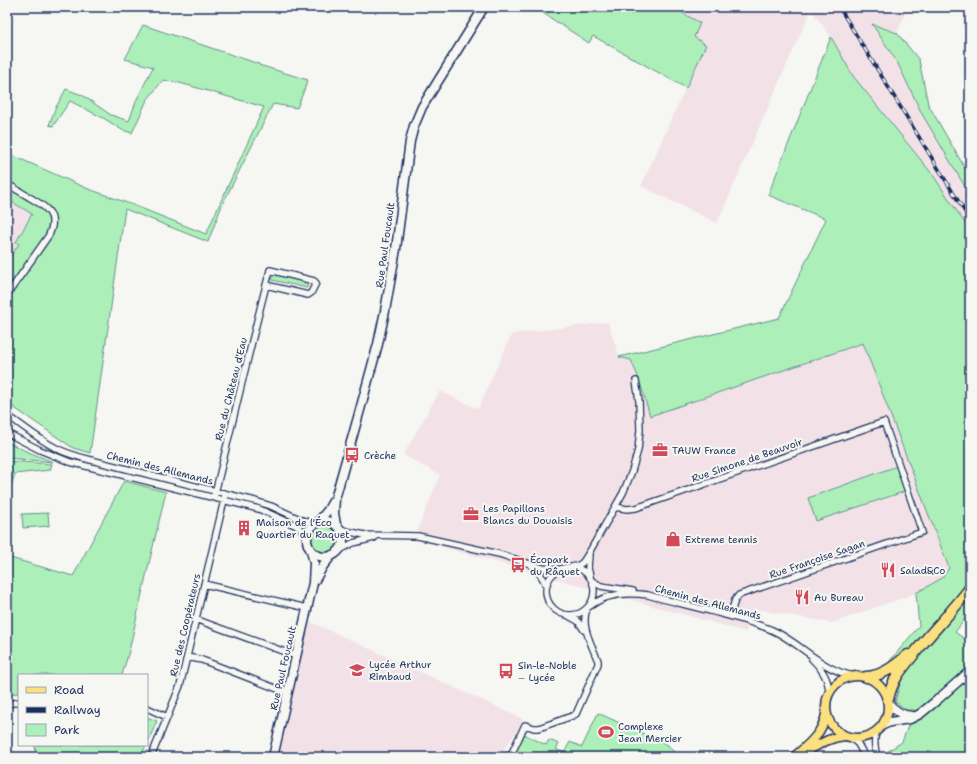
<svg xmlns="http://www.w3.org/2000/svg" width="977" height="764" viewBox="0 0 977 764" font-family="'Shantell Sans',sans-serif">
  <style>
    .built { fill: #f2e2e8 }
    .green { fill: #adefb9; stroke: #648f8c }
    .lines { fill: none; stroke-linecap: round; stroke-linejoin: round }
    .street-casing { stroke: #1b2f5e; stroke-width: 8 }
    .secondary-casing { stroke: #1b2f5e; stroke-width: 11 }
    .primary-casing { stroke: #1b2f5e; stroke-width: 11 }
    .highway-casing { stroke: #1b2f5e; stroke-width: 13 }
    .street { stroke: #f6f6f2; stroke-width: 5.5 }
    .secondary { stroke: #f6f6f2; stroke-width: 8 }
    .primary { stroke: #fbe080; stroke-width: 8 }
    .highway { stroke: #fbe080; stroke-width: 10 }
    .rail-casing { stroke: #1b2f5e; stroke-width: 3.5 }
    .rail { stroke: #f6f6f2; stroke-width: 2; stroke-dasharray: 6; stroke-linecap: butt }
    .labels { text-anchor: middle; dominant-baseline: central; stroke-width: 4; stroke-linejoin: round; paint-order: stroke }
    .street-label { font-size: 10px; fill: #1b2f5e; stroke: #f6f6f2 }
    .poi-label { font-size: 10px; fill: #1b2f5e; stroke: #f6f6f2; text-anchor: start }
  </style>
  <rect width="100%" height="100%" fill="#f6f6f2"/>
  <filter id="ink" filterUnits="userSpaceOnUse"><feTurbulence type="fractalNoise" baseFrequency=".025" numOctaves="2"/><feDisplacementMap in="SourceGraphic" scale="8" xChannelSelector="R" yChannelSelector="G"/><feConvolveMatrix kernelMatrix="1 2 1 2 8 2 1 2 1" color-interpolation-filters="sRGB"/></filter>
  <g filter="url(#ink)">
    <path class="built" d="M672,7H908L897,33L873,25L897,62L922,114L970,195V231L933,175L853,76L831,37L811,10L717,223L641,186L705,45L693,37L700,23Z
      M7,199L32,214L16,242L19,244L7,261Z
      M608,322L619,357L631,360L639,379L650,416L863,343L950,568L942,578L916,593L832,623L754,609L746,632L414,539L440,475L403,455L440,391L478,409L512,334Z
      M309,621L523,719L518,729L505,748L498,757H279Z"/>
    <path class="green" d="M547,7H621L633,14L637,7H672L700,23L694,37L706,45L686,88L593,36L589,43L543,13Z
      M872,24L897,33L919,60L928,104L970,177V195L922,114L897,62Z
      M143,25L259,64V65L308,80L297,108L273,104L222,205L208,242L125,209L90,453L73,448L7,403V261L19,244L16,242L32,214L7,199V153L86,188L133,205L206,234L264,107L180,83L163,80L147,100L132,133L122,130L105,119L70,101L53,126L49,125L55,109L66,89L82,95L111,115L129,121L137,99L153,67L125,59Z
      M831,37L853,76L933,175L970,231V613L955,632L970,643V757H879L902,742L914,710H906L895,701L901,681L889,662L919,626L916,593L942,578L949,568L863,343L650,416L639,379L631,360L619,357L779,318L826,219L768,195Z
      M274,273L308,281L307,288L272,280Z
      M7,442L26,451L53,462L7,458Z
      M7,461L52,464L50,470L15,474L7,497Z
      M897,466L906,491L816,521L808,498Z
      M124,481L166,492L146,576L129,651L122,675H19V693L7,694V557L73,576Z
      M48,513L49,526L23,528L22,514Z
      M311 539a14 14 0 1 1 28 0a14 14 0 1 1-28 0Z
      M598,713L668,745L678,757H513L524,734L546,745L549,740L559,744L556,749L564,753L570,742L582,747Z
      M147,717L157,721L147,744Z
      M35,745H146L141,757H36Z"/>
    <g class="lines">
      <defs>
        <path id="street" d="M7,184C14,188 21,192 29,197C45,206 59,214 49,235L7,295
          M7,415C23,426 38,439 56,448C67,454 79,457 91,460L255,501L271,506L304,521L315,523
          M7,433L40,450L70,462L259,509L295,525L302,530L306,537
          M214,497C233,422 250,346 270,270L314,281L316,283L311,293L308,295L266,285
          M615,507L627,509L636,508L884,422L922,532L739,595L735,600L730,616
          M340,529L351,532L365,535L418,536L499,554L543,568L552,569H561
          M338,551L353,543L374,538
          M589,555L588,568L590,576
          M531,565C539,571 543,577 546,586
          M546 591a24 24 0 1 1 48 0a24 24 0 1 1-48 0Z
          M572,567L579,565L583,562L590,551L623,493L632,471L638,450L640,430L639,401L636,381
          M592,581L601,586L633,591
          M204,584L307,608
          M590,606C607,593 628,592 648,595C670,601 692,606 714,612C733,617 753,622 772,630C801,643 821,670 854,676
          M569,616L578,621L584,630
          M195,619L296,656
          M187,657L202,660L288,693
          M812,659C822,669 829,679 829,694
          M7,704L19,702
          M147,708L167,717
          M851,738L858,744L865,757
          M151,757L180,686L225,496
          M510,757L525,725L534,728H539L572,716L576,714L598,664V661C592,645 580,626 587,609
          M877,757C875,748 873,740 877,731"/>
        <path id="secondary" d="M307 539a18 18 0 1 1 36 0a18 18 0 1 1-36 0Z
          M318,522L328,510L333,501
          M336,525L334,513L335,499L360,410L378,344L385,311L396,249L410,141L414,126L422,107L484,7
          M315,580L323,566L332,555
          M888,703C895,711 902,716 912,716
          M883,725L890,722L910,719L920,714L936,701L970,671
          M273,757L313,583L314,563L311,551"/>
        <path id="primary" d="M826 707a31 31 0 1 1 62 0a31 31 0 1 1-62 0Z
          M804,753C817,746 829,737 845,736
          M794,757C808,745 823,733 826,714"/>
        <path id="highway" d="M866,677C883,676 896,665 908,655
          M888,699C893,678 901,670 914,654C932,631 953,611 970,588"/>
      </defs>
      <use href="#street" class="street-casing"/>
      <use href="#secondary" class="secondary-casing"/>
      <use href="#primary" class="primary-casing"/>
      <use href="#highway" class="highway-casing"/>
      <use href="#street" class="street"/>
      <use href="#secondary" class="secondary"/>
      <use href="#primary" class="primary"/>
      <use href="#highway" class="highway"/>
      <defs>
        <path id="rail" d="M839,7L970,220"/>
      </defs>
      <use href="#rail" class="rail-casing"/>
      <use href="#rail" class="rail"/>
    </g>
  </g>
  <defs>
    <symbol id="office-bare" viewBox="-9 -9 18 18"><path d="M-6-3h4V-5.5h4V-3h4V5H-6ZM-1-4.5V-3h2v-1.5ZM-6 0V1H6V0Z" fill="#d1495b" stroke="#f6f6f2" stroke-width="2.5" paint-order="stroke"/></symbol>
    <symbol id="bus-bare" viewBox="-9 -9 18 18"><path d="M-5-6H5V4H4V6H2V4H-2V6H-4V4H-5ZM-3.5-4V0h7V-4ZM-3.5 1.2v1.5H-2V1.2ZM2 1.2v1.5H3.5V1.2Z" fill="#d1495b" stroke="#f6f6f2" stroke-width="2.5" paint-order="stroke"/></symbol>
    <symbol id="building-bare" viewBox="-9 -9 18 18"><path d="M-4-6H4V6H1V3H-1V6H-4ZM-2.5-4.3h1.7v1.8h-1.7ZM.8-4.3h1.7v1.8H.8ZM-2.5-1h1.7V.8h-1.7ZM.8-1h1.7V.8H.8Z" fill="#d1495b" stroke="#f6f6f2" stroke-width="2.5" paint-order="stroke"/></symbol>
    <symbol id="shop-bare" viewBox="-9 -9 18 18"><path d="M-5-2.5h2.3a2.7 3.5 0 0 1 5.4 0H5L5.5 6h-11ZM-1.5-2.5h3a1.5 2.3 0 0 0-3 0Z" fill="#d1495b" stroke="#f6f6f2" stroke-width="2.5" paint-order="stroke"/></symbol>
    <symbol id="restaurant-bare" viewBox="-9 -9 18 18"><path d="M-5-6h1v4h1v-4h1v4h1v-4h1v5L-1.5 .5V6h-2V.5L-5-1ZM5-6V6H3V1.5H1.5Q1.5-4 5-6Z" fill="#d1495b" stroke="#f6f6f2" stroke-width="2.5" paint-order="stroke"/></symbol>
    <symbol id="school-bare" viewBox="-9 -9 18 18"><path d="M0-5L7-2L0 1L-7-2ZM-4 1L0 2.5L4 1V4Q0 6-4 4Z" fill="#d1495b" stroke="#f6f6f2" stroke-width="2.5" paint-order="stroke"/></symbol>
    <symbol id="stadium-bare" viewBox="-9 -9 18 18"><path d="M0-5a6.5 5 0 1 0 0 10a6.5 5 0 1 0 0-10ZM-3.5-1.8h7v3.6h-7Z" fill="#d1495b" stroke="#f6f6f2" stroke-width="2.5" paint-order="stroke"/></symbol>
  </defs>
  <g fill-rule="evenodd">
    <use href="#office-bare" x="649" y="439" width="22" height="22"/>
    <use href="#bus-bare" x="341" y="444" width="22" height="22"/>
    <use href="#office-bare" x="460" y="503" width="22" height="22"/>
    <use href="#building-bare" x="233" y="517" width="22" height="22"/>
    <use href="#shop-bare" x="662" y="528" width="22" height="22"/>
    <use href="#bus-bare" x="507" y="554" width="22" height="22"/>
    <use href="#restaurant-bare" x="877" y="559" width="22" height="22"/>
    <use href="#restaurant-bare" x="791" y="586" width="22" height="22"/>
    <use href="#school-bare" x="346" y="659" width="22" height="22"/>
    <use href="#bus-bare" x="495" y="660" width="22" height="22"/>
    <use href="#stadium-bare" x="595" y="721" width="22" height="22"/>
  </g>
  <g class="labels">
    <g class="street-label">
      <text transform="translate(385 245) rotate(-82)">Rue Paul Foucault</text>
      <text transform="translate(231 389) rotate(-76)">Rue du Château d'Eau</text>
      <text transform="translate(747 460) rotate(-19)">Rue Simone de Beauvoir</text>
      <text transform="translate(160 468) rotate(14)">Chemin des Allemands</text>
      <text transform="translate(817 559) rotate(-19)">Rue Françoise Sagan</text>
      <text transform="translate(708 602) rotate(15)">Chemin des Allemands</text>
      <text transform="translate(185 625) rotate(-77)">Rue des Coopérateurs</text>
      <text transform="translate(283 668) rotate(-77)">Rue Paul Foucault</text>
    </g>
    <g class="poi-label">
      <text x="672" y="450">TAUW France</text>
      <text x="364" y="455">Crèche</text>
      <text x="483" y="508">Les Papillons<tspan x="483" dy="12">Blancs du Douaisis</tspan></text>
      <text x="256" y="522">Maison de l'Éco<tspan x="256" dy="12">Quartier du Raquet</tspan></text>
      <text x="685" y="539">Extreme tennis</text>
      <text x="530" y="559">Écopark<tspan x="530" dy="12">du Râquet</tspan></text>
      <text x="900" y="570">Salad&amp;Co</text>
      <text x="814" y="597">Au Bureau</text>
      <text x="369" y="664">Lycée Arthur<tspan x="369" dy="12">Rimbaud</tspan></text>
      <text x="518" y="665">Sin-le-Noble<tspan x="518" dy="12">– Lycée</tspan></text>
      <text x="618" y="726">Complexe<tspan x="618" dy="12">Jean Mercier</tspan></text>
    </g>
  </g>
  <rect width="977" height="764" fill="none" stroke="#f6f6f2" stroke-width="24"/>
  <rect x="12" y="12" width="953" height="740" fill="none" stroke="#1b2f5e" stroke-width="1.5" filter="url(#ink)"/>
  <rect x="18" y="674" width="130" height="72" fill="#f6f6f2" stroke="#9ea6b7"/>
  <rect x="26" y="687" width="20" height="6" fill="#fbe080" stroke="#9ea6b7"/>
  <text x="54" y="694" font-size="12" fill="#1b2f5e">Road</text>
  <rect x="26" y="707" width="20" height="6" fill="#1b2f5e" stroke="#9ea6b7"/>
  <text x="54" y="714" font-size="12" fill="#1b2f5e">Railway</text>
  <rect x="26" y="724" width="20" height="12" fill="#adefb9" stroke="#9ea6b7"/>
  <text x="54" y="734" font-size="12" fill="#1b2f5e">Park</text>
</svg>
